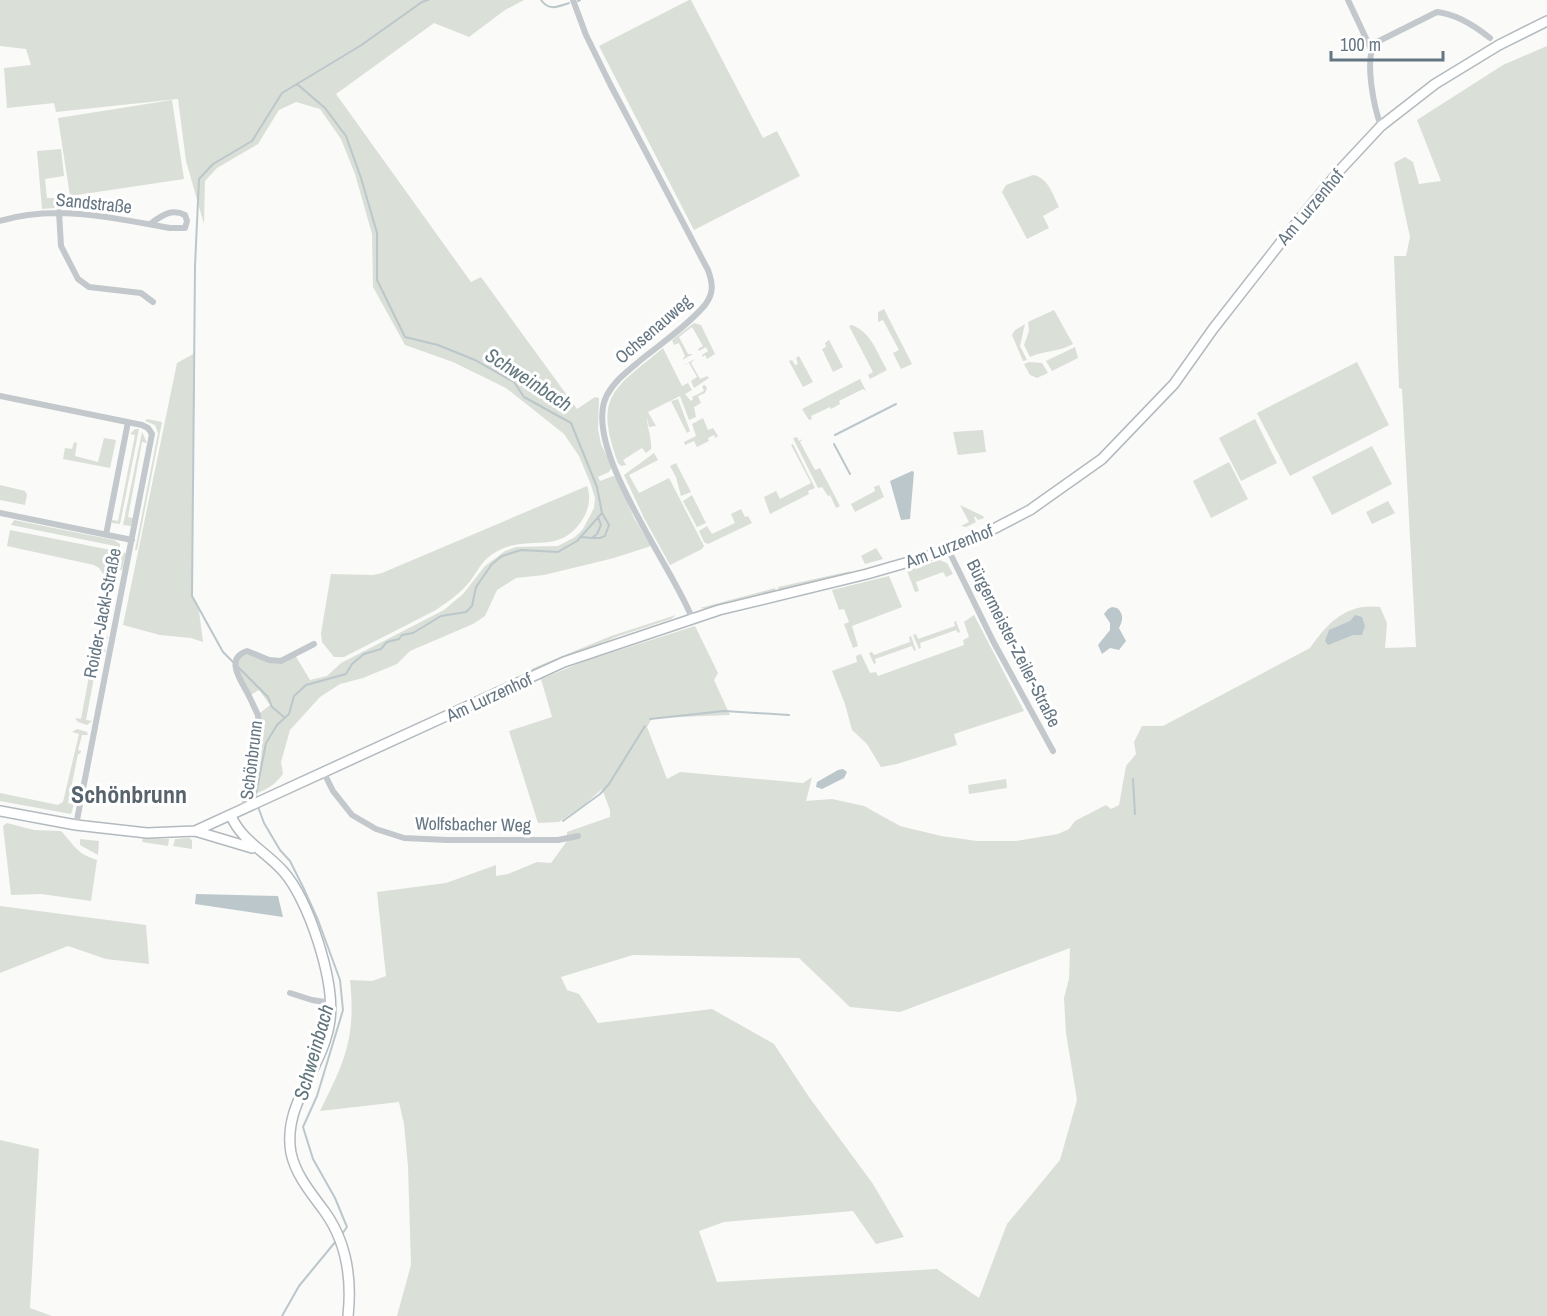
<svg xmlns="http://www.w3.org/2000/svg" width="1547" height="1316" viewBox="0 0 1547 1316" font-family="'Archivo Narrow',sans-serif">
  <style>
    .green { fill: #dadfd7; fill-rule: evenodd }
    .water { fill: #bbc7cb }
    .lines { fill: none; stroke-linecap: round; stroke-linejoin: round }
    .stream { stroke: #bbc7cb; stroke-width: 2 }
    .secondary-casing { stroke: #b3babf; stroke-width: 12 }
    .street { stroke: #c3c8cc; stroke-width: 6 }
    .secondary { stroke: #fff; stroke-width: 9 }
    .labels { text-anchor: middle; dominant-baseline: central; stroke-width: 6; stroke-linejoin: round; paint-order: stroke }
    .street-label { font-size: 18px; fill: #657683; stroke: #fff }
    .water-label { font-size: 20px; font-style: italic; fill: #60757c; stroke: #fff }
    .district-label { font-size: 24px; font-weight: bold; fill: #57646e; stroke: #fff }
  </style>
  <rect width="100%" height="100%" fill="#fafaf8"/>
  <path class="green" d="M0,0H524L505,10L469,37L434,23L336,94L471,282L481,277L577,409L595,397L599,398L598,429L601,444L612,467L609,472L598,477L600,481L613,476L616,477L634,518L651,546L614,558L544,575L516,578L497,590L485,616L473,624L410,651L397,664L363,678L340,684L320,697L290,730L281,762L283,774C270,792 259,789 244,802L260,713L270,705L259,690L249,696L236,664L242,653L281,661L295,655L310,680L327,676L341,663L444,610L463,594L485,566L505,551L516,547L558,546L575,537L583,529L594,508L595,498L591,485L579,456L564,434L506,388L453,362L405,345L373,287L372,234L355,174L341,139L320,109L296,102L279,110L258,144L217,168L205,181L204,224L186,161L178,99L56,112L54,103L7,108L4,68L31,65L26,49L0,46Z
    M689,0H691L763,138L777,131L800,176L694,230L599,46Z
    M1547,46V1316H397L411,1265L408,1166L404,1124L399,1102L320,1111C345,1061 356,1038 350,980L372,981L386,976L377,892L446,883L496,865V876L508,874L537,862L551,863L567,841V832L610,817V810L602,789L585,804L559,822L538,823L509,731L552,717L541,679L585,661L695,626L718,673L714,680L730,715L656,718L651,720L647,727L667,779L680,772L803,783L812,777L806,801L832,799L864,806L900,826L941,836L977,841H1016L1058,834L1069,829L1075,821L1106,805L1111,809L1119,805L1126,766L1136,754L1134,742L1142,726H1163L1310,648C1328,622 1347,603 1380,607L1387,623L1385,648L1416,647L1402,389L1399,388L1394,256H1406L1410,237L1394,163L1405,157L1413,162L1419,184L1441,181L1417,120L1503,65ZM1070,948L1069,979L1064,998L1066,1033L1077,1100L1060,1160L1007,1224L979,1298L937,1269L717,1282L699,1231L724,1222L853,1211L876,1244L904,1237L873,1184L809,1097L774,1044L712,1009L598,1023L579,994L567,990L561,977L633,955L799,958L850,1007L900,1012Z
    M172,100L184,179L70,196L58,118Z
    M61,149L64,176L45,179L47,198H54L55,208L42,209L37,151Z
    M1033,175C1048,177 1053,195 1059,207L1043,216L1049,228L1027,239L1002,192L1006,185Z
    M884,309L912,364L901,369L893,353L899,350L883,320L878,322V312Z
    M1054,310L1073,344C1059,352 1045,350 1030,357L1024,345L1029,331L1028,322Z
    M694,323L701,325L715,354L707,359L705,355L703,357L702,355L708,351L706,347L699,351L698,349L703,346L692,327L679,337L688,354H693L682,360L685,356L679,343L674,345L672,340Z
    M1025,324L1020,346L1027,360L1023,361L1012,335L1015,330Z
    M852,325C872,333 877,353 887,370L870,379L868,375L873,372L849,326Z
    M829,340L843,367L833,372L822,349L826,347L825,343Z
    M1075,347L1078,358L1052,371L1046,361Z
    M663,348L682,386L688,383L692,390L685,394L691,401L693,399L692,397L704,391L702,386L705,385L707,388L705,393L698,396L701,403L694,407L696,417L689,420L680,396L648,412L656,426L649,427L647,417C647,428 652,438 651,449L646,453L642,448L623,460L626,465L621,466L618,463C593,395 614,389 663,348Z
    M195,353L192,596L199,611L203,642L191,638L160,635L123,625L177,363Z
    M799,356L813,382L803,387L789,361L792,360L795,365L798,364L796,358Z
    M695,359L691,363L700,379L707,376L709,378L694,388L691,381L697,377L689,363L684,365Z
    M1029,362L1042,363L1048,373L1037,378L1030,375L1024,364Z
    M1357,362L1389,425L1290,476L1257,413Z
    M860,379L866,391L863,389L839,401L840,404L831,409L830,407L811,416L812,419L809,420L802,409Z
    M678,399L690,431L687,433L671,401Z
    M703,418L708,430L713,428L718,436L715,438L714,435L708,438L709,441L697,447L694,441L685,445L684,442L696,436L692,424Z
    M147,419L162,422L137,550H135L158,433L155,425L145,421Z
    M1255,419L1277,463L1241,481L1219,438Z
    M135,429H139L120,524L112,523V520L118,521L135,435L130,434Z
    M983,430L986,452L958,455L953,432Z
    M142,432L147,443L142,442L128,517L133,518L131,526L123,525Z
    M797,437L799,441L803,439L800,442L815,470L820,468L840,506L836,508L830,495L828,496L822,487L818,488L793,438Z
    M104,438L116,440L110,468L63,459L65,448L72,449L74,442L77,443L75,456L98,462Z
    M793,444L815,488L808,491L809,494L770,514L764,497L776,491L780,499L811,483L791,445Z
    M1372,446L1392,484L1332,515L1312,477Z
    M654,453L658,460L629,475L639,493L669,478L704,546L702,549L670,565L644,518L624,475Z
    M1229,462L1248,499L1211,518L1193,481Z
    M676,463L691,492L681,496L676,477L670,466Z
    M0,485L25,491L27,495L25,505L0,500Z
    M879,485L884,497L855,512L851,504L875,491L874,487Z
    M587,486C591,496 589,508 584,517C559,560 526,530 491,555C482,562 477,571 471,580C462,592 449,601 436,610L344,657H334L322,642L321,633L331,574L373,575L382,573Z
    M692,495L706,523L697,527L683,501Z
    M1388,501L1395,513L1372,524L1366,512Z
    M960,505L983,516L984,518L978,520L975,516L974,518L976,522L966,527L961,526L969,522Z
    M741,509L745,517L748,516L752,523L708,544L704,542L699,531L707,526L712,534L735,523L731,514Z
    M14,520L114,540L120,544V547L11,525Z
    M10,530L126,553L122,570L116,569L103,636L109,637L104,641L95,638L93,634L97,635L108,575L103,574L99,568L94,565L7,546Z
    M876,548L883,559L865,564L861,556Z
    M939,560L947,563L953,574L946,577L943,572L916,582L919,591L915,592L907,571Z
    M851,571L847,574L779,590L778,587Z
    M889,576L902,607L852,626L858,646L853,648L844,624L849,622L844,609L839,610L832,590Z
    M775,588L776,591L707,609L700,608Z
    M676,615L671,619L619,636L533,671L531,669L611,636Z
    M974,615L1024,711L954,734L957,745L897,764L881,767L867,744L852,730L845,704L832,671L857,662L856,656L861,654L870,673L876,672L878,676L964,645L963,640L969,637L964,622Z
    M956,621L960,632L958,633L956,630L920,643L921,648L919,649L913,635L916,634L918,639L955,626L954,622Z
    M911,636L916,650L914,651L912,646L875,659L876,663L874,664L869,653L872,652L874,655L910,642L909,637Z
    M92,645L102,646L106,650L105,652L99,651L86,720L92,721L87,725L78,722L75,718L81,719L94,649L90,648Z
    M77,729L87,732L88,735H82L78,750L81,751L80,754H78L68,803L74,804L71,814L0,801V793L58,805L63,802L79,734L72,732Z
    M1006,779L1007,788L969,794L968,785Z
    M7,823L34,830L61,831C74,845 77,854 97,860L91,901L41,894L11,895L3,826Z
    M143,838L169,839L168,846L142,842Z
    M189,838L192,840V849L173,846L175,839Z
    M80,839L99,841L98,855L80,845Z
    M0,906L146,925L149,964L106,959L68,946L0,973Z
    M0,1140L39,1149L30,1308L52,1316H0Z"/>
  <path class="water" d="M912,471L914,472L910,519L901,520L890,481Z
    M1112,607L1117,608C1124,614 1123,620 1119,628L1126,641L1119,650L1110,648L1102,654L1098,645L1110,630V623L1104,614L1108,609Z
    M1355,615L1362,617L1365,626L1362,635H1353L1328,645L1325,641L1329,630L1350,621Z
    M843,769L847,772L844,778L822,789L816,787L817,782L838,770Z
    M196,894L278,896L283,917L195,904Z"/>
  <g class="lines">
    <path class="stream" d="M541,0C549,11 557,7 569,3
      M578,1L580,0
      M835,435L896,404
      M834,444L850,474
      M581,537L592,538L597,534L601,525L598,517
      M592,538H600L605,536L609,525L602,513
      M234,663L223,652L192,596L195,266L199,179L213,164L252,141L282,93L360,46L422,2L428,0
      M238,667L268,697L272,707L284,717
      M650,719L724,711L789,715
      M1133,779L1135,814
      M255,799L266,743L277,725L289,714L294,696L306,685L346,674L352,664L364,654L381,649L387,642L399,639L402,635L413,633L441,616L466,612L472,606L476,587L492,564L502,556L521,550L558,552L577,541L602,513L597,487L571,423L524,397L514,382L475,360L438,345L405,337L377,280V233L361,178L346,136L325,108L297,84
      M257,804L264,823L280,850L290,861L303,887L318,920L340,980L343,1010L317,1096L303,1127L313,1159L335,1198L347,1227L342,1234
      M563,821L600,794L609,784L645,726
      M282,1316L299,1286L336,1241"/>
    <defs>
      <path id="secondary" d="M0,811L76,825L147,833L195,831L252,848
        M231,816C242,841 265,851 283,871C309,900 335,981 330,1020C324,1068 282,1103 291,1153C296,1176 312,1194 325,1212C347,1243 352,1279 348,1316
        M195,831L564,662L719,610L867,574L926,557L978,537L1030,510L1102,459L1174,384L1213,329L1285,237L1340,170L1381,126L1435,84L1499,45L1547,21"/>
    </defs>
    <use href="#secondary" class="secondary-casing"/>
    <path class="street" d="M573,0L586,35L610,84L708,270C713,284 714,293 705,305C687,326 663,342 642,359C629,370 615,380 607,395C580,446 673,567 692,618
      M1348,0L1371,49
      M1381,126C1374,108 1364,59 1375,43L1437,12C1456,14 1475,26 1490,38
      M59,212L61,246L78,279L89,287L141,293L153,302
      M0,221C56,204 114,218 170,228H185L187,221L185,215C171,208 161,216 150,224
      M0,396L142,425L148,428L152,434L76,825
      M0,513L132,540
      M106,535L128,422
      M948,549L993,641L1053,751
      M324,773L333,791L352,815L376,829L404,838L447,840H558L578,836
      M245,809C244,798 249,787 251,776C255,756 259,735 258,715C255,709 252,702 249,696C243,683 223,659 247,651L269,660L281,661L314,644
      M290,993L312,1000L331,1003"/>
    <use href="#secondary" class="secondary"/>
  </g>
  <g class="labels">
    <g class="street-label">
      <text transform="translate(94 203) rotate(6)">Sandstraße</text>
      <text transform="translate(1310 207) rotate(-50)">Am Lurzenhof</text>
      <text transform="translate(653 329) rotate(-41)">Ochsenauweg</text>
      <text transform="translate(949 546) rotate(-21)">Am Lurzenhof</text>
      <text transform="translate(102 613) rotate(-79)">Roider-Jackl-Straße</text>
      <text transform="translate(1014 643) rotate(63)">Bürgermeister-Zeiler-Straße</text>
      <text transform="translate(489 697) rotate(-25)">Am Lurzenhof</text>
      <text transform="translate(251 760) rotate(-83)">Schönbrunn</text>
      <text transform="translate(473 824) rotate(1)">Wolfsbacher Weg</text>
    </g>
    <g class="water-label">
      <text transform="translate(529 379) rotate(33)">Schweinbach</text>
      <text transform="translate(313 1052) rotate(-74)">Schweinbach</text>
    </g>
    <g class="district-label">
      <text x="129" y="794">Schönbrunn</text>
    </g>
  </g>
  <path d="M1331 51v9h112v-9" fill="none" stroke="#657683" stroke-width="3"/>
  <text x="1340" y="51" font-size="18" fill="#657683" stroke="#ffffff" stroke-width="4.5" paint-order="stroke">100 m</text>
</svg>
